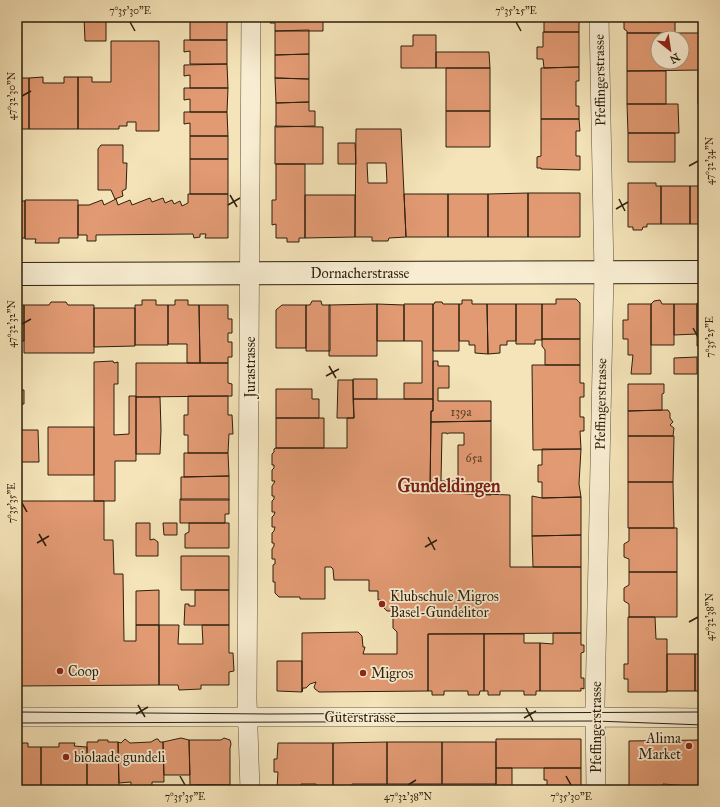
<svg xmlns="http://www.w3.org/2000/svg" width="720" height="807" viewBox="0 0 720 807" font-family="'IM FELL Great Primer',serif">
  <style>
    .building { fill: #e29a73; stroke: #2c1f0c; fill-rule: evenodd }
    .lines { fill: none; stroke-linecap: round; stroke-linejoin: round }
    .street-casing { stroke: #5e5037; stroke-width: 20 }
    .secondary-casing { stroke: #2c1f0c; stroke-width: 24 }
    .street { stroke: #f8edd2; stroke-width: 19 }
    .secondary { stroke: #f8edd2; stroke-width: 22 }
    .tram { stroke: #2c1f0c; stroke-width: 1 }
    .ticks { fill: none; stroke: #2c1f0c; stroke-width: 1.5 }
    .poi-dot { fill: #8f2418; stroke: #f8edd2; stroke-width: 1.5 }
    .labels { text-anchor: middle; dominant-baseline: central; stroke-width: 3.5; stroke-linejoin: round; paint-order: stroke }
    .number-label { font-size: 12px; fill: #5a3e26 }
    .street-label { font-size: 14px; fill: #2c1f0c; stroke: #f8edd2 }
    .poi-label { font-size: 14px; fill: #2c1f0c; stroke: #f8edd2; text-anchor: start }
    .district-label { font-size: 18px; font-weight: bold; fill: #7a1f14; stroke: #f8edd2 }
    .neatline { fill: none; stroke: #2c1f0c; stroke-width: 1.5 }
    .ticks-label { font-size: 10px; text-anchor: middle; fill: #2c1f0c }
  </style>
  <rect width="100%" height="100%" fill="#f5e4b9"/>
  <filter id="stains"><feTurbulence type="fractalNoise" baseFrequency=".005" numOctaves="4"/><feColorMatrix values="0 0 0 0 .2 0 0 0 0 .09 0 0 0 0 .02 0 0 0 .5 -.17"/></filter>
  <radialGradient id="worn" r=".72"><stop offset=".6" stop-color="#630" stop-opacity="0"/><stop offset="1" stop-color="#630" stop-opacity=".3"/></radialGradient>
  <path class="building" d="M84,17H129V19H106V41H85Z
    M190,17H227V40H190Z
    M270,17H323V31H275V23H270Z
    M544,17H579V32H544Z
    M627,17H675V33H627V31L624,29V19H627Z
    M309,30V54L275,55V31Z
    M543,32H579V67L544,68L543,59H537V47H543Z
    M627,33H703V70L627,71ZM658,38H682V62H658Z
    M413,35H436V68H401V46H413Z
    M184,40H227V64H190V51L184,52Z
    M111,41H159V131H136V122H127V126H119V129H78V77H92V82H111Z
    M436,52H489L490,68H436Z
    M309,54V79L275,78V55Z
    M227,64L228,88H190V75L184,76V65Z
    M579,67V81H576V106H579V119H541V68Z
    M446,68H490V111H446Z
    M698,70H703V104H698Z
    M627,71H666V104H627Z
    M43,77V83H64V77H78V129H29V78Z
    M17,78H29V129H17Z
    M275,78L309,79V102L276,103Z
    M184,88H228L227,112H190V99L184,100Z
    M309,102V111H315V126L276,127V103Z
    M627,104H678L679,133H628Z
    M446,111H490V147H446Z
    M184,112H227L228,136H190V123L184,124Z
    M541,119H579L580,131H576V156H580V170L541,169V168H537V157L541,156Z
    M275,126L323,127V164H275Z
    M356,129H401L406,237L389,238L388,241H372V237H355ZM367,163H386L387,183H368Z
    M628,133H675V162H628Z
    M190,136H228V159H190Z
    M338,143H355L356,164H338Z
    M101,145H123V163H127L126,189L122,191L123,196L115,199L111,190H98V149Z
    M190,159H228V194H190Z
    M276,164H305V238H299V242H287V238H276V224L272,225V200H276Z
    M628,183H656V186H661V224H647V227H643L642,230H633V227H628Z
    M661,186H690V224H661Z
    M690,186H703V224H690Z
    M528,193V237H488V194Z
    M528,193H580V237H528Z
    M188,194H228V238H205L206,234H200V237L194,238L193,234L96,235V241H87V235H78V205H89L102,200L104,205L116,199L118,205L130,200L132,205L150,198L152,202L163,198L165,203L172,200L174,204L180,201L182,206L188,203Z
    M404,194H448V237H406Z
    M448,194H488V237H448Z
    M305,195H355V237L305,238Z
    M25,200H78V238H59V243H35L36,239H25Z
    M17,201H25V238H21V242H17Z
    M556,299H576L580,303V339H542V304H556Z
    M142,300H156V305H168V345H135V305H142Z
    M175,300H188V305H199L200,363H187V344H168V305H175Z
    M462,300H472V304H487L488,354L475,353V345H469V341H459V304H462Z
    M660,300L662,304H674V345H651V304L654,301Z
    M312,301H321L322,305H330V351H306V305H310Z
    M51,302H66L68,305H94V353H24V305H49Z
    M435,302H442L443,304H459V351H433V304H434Z
    M697,303H703V346H697Z
    M377,304L404,305V341H377Z
    M377,304V356H329V305Z
    M404,304H433V399H404V383H422V341H404Z
    M487,304H516V341H507V345H500V353L488,354Z
    M516,304H542V340H535V344H516Z
    M628,304H651V374H631L633,355H628V339H623V320H628Z
    M674,304H697V334L674,335Z
    M17,305H24V341H17Z
    M199,305H228V319H232V333H228V342H232V357H228V363H200Z
    M282,305H306V348H276V310Z
    M94,308H135V346L94,347Z
    M542,339H580V365H545V350L542,346Z
    M697,357V374H674V358Z
    M113,361L114,363L118,362V384H114V435L129,434V396H136V461H115V501H94V362Z
    M433,361H438V366H449V388H438V401H491V421L431,422V411H433Z
    M136,363H228V383L232,384V396L136,397Z
    M532,365H580V383H584V397H580V417H584V431H580L581,449L533,450Z
    M353,379H377V399H353Z
    M338,380H353L354,418H337Z
    M628,384H664V393L662,394V410L628,411Z
    M276,389H312V399H319V418H276Z
    M17,390H24V404H17Z
    M188,396H228V415H232L233,434H229L228,453H188V435H184V415H188Z
    M136,397H160L161,430L160,454H136Z
    M353,399H433V411H431L430,492L510,495V567H581V633L428,634V691L319,692L315,689L314,687L316,682L310,684L306,688H303L302,692V633L358,632L362,636L363,647H365L363,654H397V632L393,628V611H387L382,606V600H378V591H369V580H334L333,569L331,567H325V599H300V597H279L275,593V582H273V565L275,564V559H272V549L274,546V543H272V533L274,531L275,527H272V517L274,515L275,512H272V501L274,499V496H272V486L274,483L275,481H272V470L274,468V465H272V454L274,452V449L276,448H347V418H354Z
    M668,410L670,413V418L673,422L670,425L674,428L673,436H628V411Z
    M276,418H324V448H276Z
    M491,421V495L430,492L431,422ZM442,433H447V434L449,433H464V445H458V481H441Z
    M48,427H94V475H48Z
    M17,430H38L39,462H17Z
    M628,436H674L673,482H628Z
    M699,436H703V482H699Z
    M542,449H581L579,484L581,497L542,498V482H538V465H542Z
    M184,453H228L229,476L184,477Z
    M229,476V500H181V477Z
    M628,482H673L674,528H628Z
    M699,482H703V527L700,528Z
    M532,496L542,498L581,497V535L532,536Z
    M180,499H229V514H225V523H180Z
    M17,501H104V540H113L114,574H123L124,641H136V625H159V685L17,686Z
    M136,523H150V540L154,539L158,542V556H136Z
    M163,523H177V535H164Z
    M189,523H229V548H185V534L189,532Z
    M629,528H677V572H629V559L624,557V544L629,541Z
    M581,535V567H533L532,536Z
    M181,556H229V590H181Z
    M629,572H677V617H629V604L624,601V588L629,585Z
    M159,590V625H136V591Z
    M195,590H229V625H184L185,604H189V606H195Z
    M628,617H655L656,639H667V692H628V679H624V664H628Z
    M159,625H179L178,644H203L202,625H229V653H233L234,671L229,672V685H201V689L179,690L178,685H159Z
    M553,633H581V645H584V652L581,653V678H584V689L581,688V691H540V643L553,644Z
    M428,634H484V691H480L479,695H468V691H444V695H432V691H428Z
    M484,634H524V643H540V691H536V695H524V691H500V695H488V691H484Z
    M667,654H695V691H667Z
    M695,654H703V691H695Z
    M277,661H302V692L277,691Z
    M181,738L189,740L190,775H164L163,742Z
    M224,738L230,740L231,744L230,748V785H190L189,740H221Z
    M125,739L130,743L151,742L156,739H158L160,742H163L164,782H152V787H131V782L119,783L118,742L121,743Z
    M496,739H581V768H496Z
    M98,740H108V742H118L119,788H106V790H87V742H98Z
    M703,740V790H689V786L663,784V790H629V741Z
    M387,742H442V784H387Z
    M387,742V784H352V790H333V743Z
    M442,742H496V784H442Z
    M17,743H28V747H41V790H17Z
    M59,743H75L74,746L87,747V790H41V747H59Z
    M278,743H333V790H316V784H301V789L277,788L278,772H274V759H277Z
    M496,768H512V790H496Z
    M544,768H581V790H547V780H544Z
    M194,785H230V790H194Z"/>
  <g class="lines">
    <defs>
      <path id="street" d="M17,717H595L703,718
        M250,790L247,699L251,17
        M596,790L595,704L604,273L599,17"/>
      <path id="secondary" d="M17,274L703,272"/>
    </defs>
    <use href="#street" class="street-casing"/>
    <use href="#secondary" class="secondary-casing"/>
    <use href="#street" class="street"/>
    <use href="#secondary" class="secondary"/>
    <path class="tram" d="M17,712L269,714L703,712
      M17,723L595,721L703,725"/>
  </g>
  <path class="ticks" d="M130,22L135,31M516,22L521,31M22,96L31,91M689,166L698,161M230,195L237,207M619,199L625,211M228,205L240,198M616,209L628,202M22,324L31,319M693,328L698,337M329,366L336,378M326,376L339,369M22,503L27,512M39,534L46,546M428,537L435,550M37,543L49,536M425,547L437,540M689,622L698,617M138,705L145,717M526,708L533,721M136,714L148,707M524,718L536,711M180,776L185,785M566,776L571,785M408,785L416,780"/>
  <g class="poi-dot">
    <circle cx="382" cy="604" r="4"/>
    <circle cx="60" cy="671" r="4"/>
    <circle cx="363" cy="673" r="4"/>
    <circle cx="689" cy="746" r="4"/>
    <circle cx="66" cy="757" r="4"/>
  </g>
  <g class="labels">
    <g class="number-label">
      <text x="461" y="412">139a</text>
      <text x="474" y="458">65a</text>
    </g>
    <g class="street-label">
      <text transform="translate(600 80) rotate(-91)">Pfeffingerstrasse</text>
      <text x="360" y="273">Dornacherstrasse</text>
      <text transform="translate(250 367) rotate(-90)">Jurastrasse</text>
      <text transform="translate(601 404) rotate(-89)">Pfeffingerstrasse</text>
      <text x="360" y="717">Güterstrasse</text>
      <text transform="translate(596 727) rotate(-90)">Pfeffingerstrasse</text>
    </g>
    <g class="poi-label">
      <text x="390" y="596">Klubschule Migros<tspan x="390" dy="16">Basel-Gundelitor</tspan></text>
      <text x="68" y="671">Coop</text>
      <text x="371" y="673">Migros</text>
      <text x="681" y="738" text-anchor="end">Alima<tspan x="681" dy="16">Market</tspan></text>
      <text x="74" y="757">biolaade gundeli</text>
    </g>
    <g class="district-label">
      <text x="449" y="486">Gundeldingen</text>
    </g>
  </g>
  <rect width="720" height="807" fill="none" stroke="#f5e4b9" stroke-width="44"/>
  <g transform="translate(670 50) rotate(150)"><circle r="19" fill="#f8edd2" stroke="#a69b83"/>
  <path d="M0-3L7 15L0 10L-7 15Z" fill="#8f2418"/>
  <text y="-6" font-size="11" font-weight="bold" text-anchor="middle" fill="#2c1f0c">N</text>
  </g>
  <rect x="22" y="22" width="676" height="763" class="neatline"/>
  <g class="ticks-label">
    <text x="130" y="14">7°35'30"E</text>
    <text x="516" y="14">7°35'25"E</text>
    <text transform="translate(11 96) rotate(-90)" y="4">47°32'30"N</text>
    <text transform="translate(709 161) rotate(-90)" y="4">47°32'34"N</text>
    <text transform="translate(11 324) rotate(-90)" y="4">47°32'32"N</text>
    <text transform="translate(709 337) rotate(-90)" y="4">7°35'25"E</text>
    <text transform="translate(11 503) rotate(-90)" y="4">7°35'35"E</text>
    <text transform="translate(709 617) rotate(-90)" y="4">47°32'38"N</text>
    <text x="185" y="800">7°35'35"E</text>
    <text x="408" y="800">47°32'38"N</text>
    <text x="571" y="800">7°35'30"E</text>
  </g>
  <rect width="100%" height="100%" filter="url(#stains)"/>
  <rect width="100%" height="100%" fill="url(#worn)"/>
</svg>
